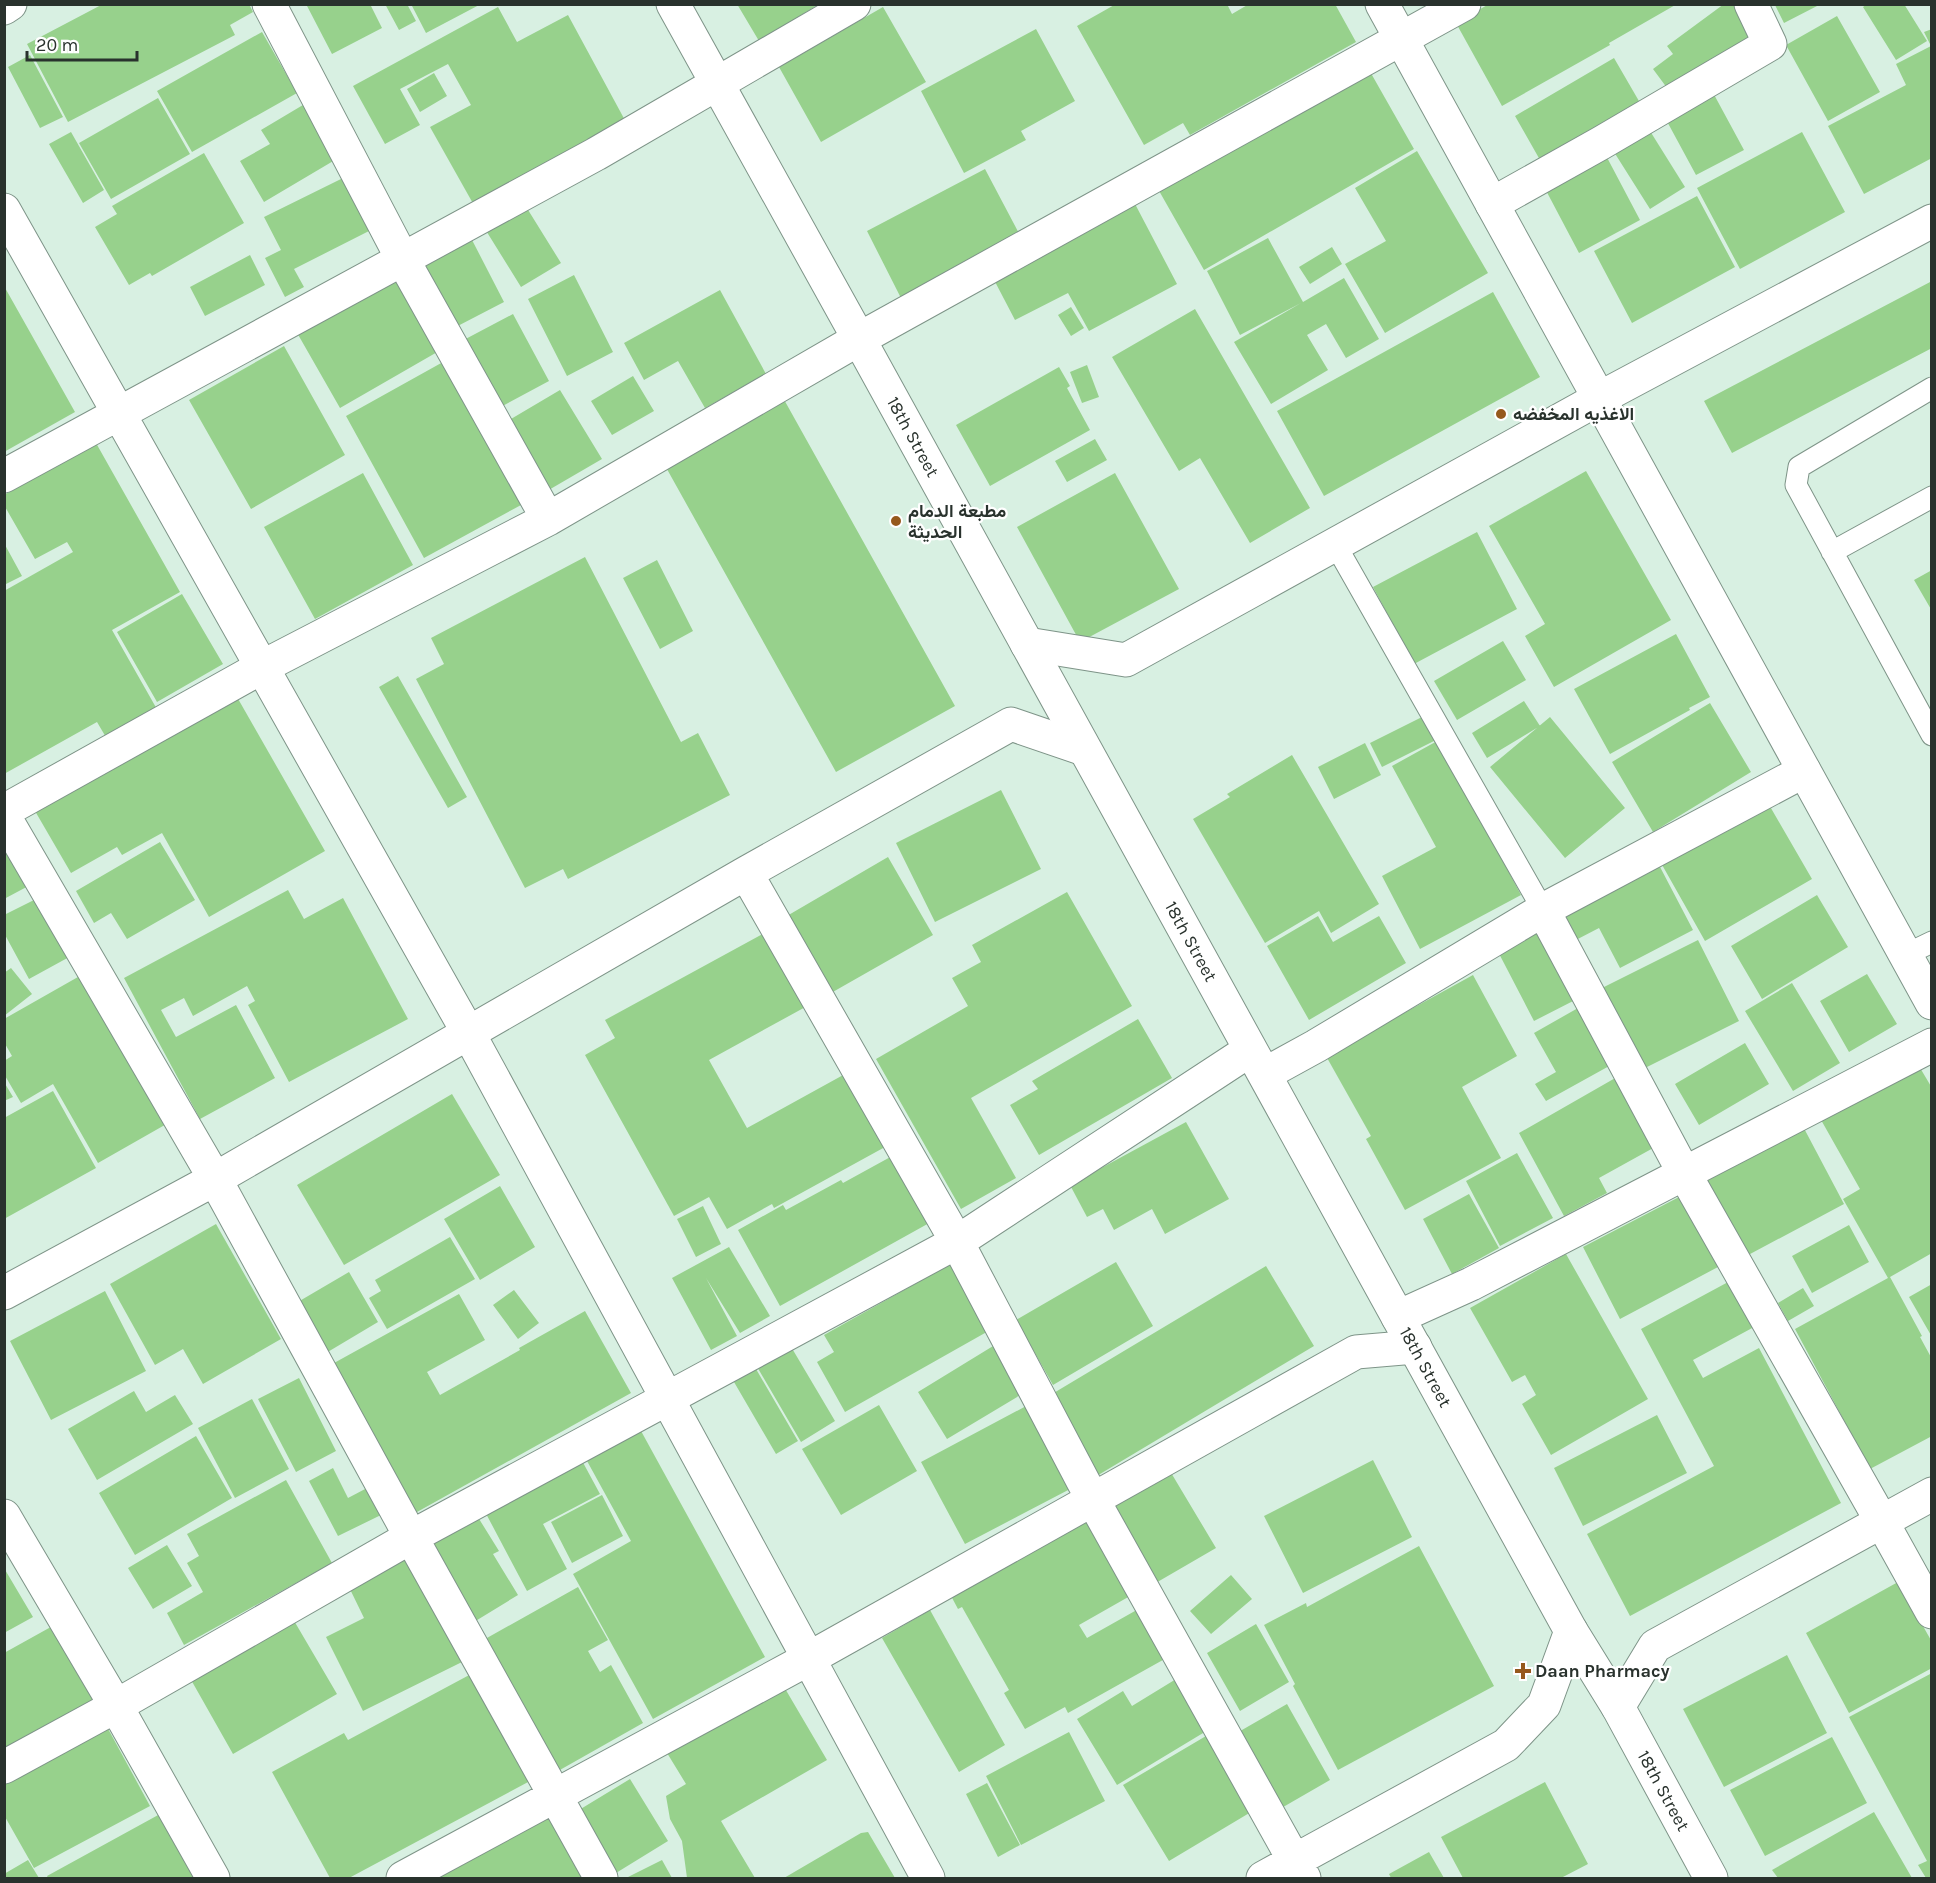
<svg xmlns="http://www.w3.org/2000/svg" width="1936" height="1883" viewBox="0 0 1936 1883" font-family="Karla,Vazirmatn,sans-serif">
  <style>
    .building { fill: #97d18c }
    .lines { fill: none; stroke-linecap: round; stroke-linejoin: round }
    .service-casing { stroke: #7e9488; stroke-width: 23 }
    .minor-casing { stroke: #7e9488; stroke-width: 35 }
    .tertiary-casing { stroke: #7e9488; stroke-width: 35 }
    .service { stroke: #fff; stroke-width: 21 }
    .minor { stroke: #fff; stroke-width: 33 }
    .tertiary { stroke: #fff; stroke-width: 33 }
    .poi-dot { fill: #96591d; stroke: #fff; stroke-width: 2 }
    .labels { text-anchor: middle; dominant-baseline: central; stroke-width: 4.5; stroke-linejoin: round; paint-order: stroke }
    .poi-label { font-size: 18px; font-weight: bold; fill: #29322d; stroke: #fff; text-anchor: start }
    .street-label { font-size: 18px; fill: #29322d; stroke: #fff }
  </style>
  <rect width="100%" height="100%" fill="#d8f0e2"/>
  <path class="building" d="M103,4H249L253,12L230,25L235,35L68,122L27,44Z
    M306,4H370L382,28L332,54Z
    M385,4H407L416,21L399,30Z
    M411,4H481L426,33Z
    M737,4H819L759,41Z
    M1116,4H1227L1232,14L1249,4H1335L1356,42L1190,135L1183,123L1144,145L1077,26Z
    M1489,4H1677L1609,43L1610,45L1502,106L1456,23Z
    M1724,4H1740L1761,33L1673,96L1653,69L1673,54L1667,46Z
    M1867,4H1904L1927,41L1896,60L1863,7Z
    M1775,5H1819L1784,23Z
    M498,7L517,42L568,15L627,124L475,207L430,127L471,105L448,64L400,89L420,125L385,144L353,86Z
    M883,7L926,82L821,142L779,67Z
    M1837,16L1880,92L1828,121L1786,45Z
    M1036,29L1075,101L1021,131L1026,140L964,173L921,91Z
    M1932,29V158L1864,194L1828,126L1906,85L1896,64L1931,46L1924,32Z
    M262,32L297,93L192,152L157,91Z
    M30,55L63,117L40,128L8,67Z
    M1614,58L1643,108L1544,167L1515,116Z
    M1368,68L1414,149L1204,270L1158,189Z
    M434,73L447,96L420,112L407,89Z
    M1711,89L1744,150L1696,175L1663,114Z
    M158,98L190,154L111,199L79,143Z
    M308,102L340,157L264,202L240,161L270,144L261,130Z
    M1650,131L1685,187L1650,209L1614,152Z
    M71,132L104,190L83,203L49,144Z
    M1802,132L1845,212L1740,269L1697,188Z
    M1602,148L1640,220L1579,253L1541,181Z
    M1417,151L1488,273L1385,333L1345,264L1386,241L1355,188Z
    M204,153L244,223L152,276L150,273L129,285L95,227L117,214L112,206Z
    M985,169L1023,241L904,304L867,231Z
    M343,178L369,231L294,269L304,287L285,297L265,258L281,250L264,217Z
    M1697,196L1735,267L1632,323L1594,251Z
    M1134,202L1177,284L1089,331L1068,293L1015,320L992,276Z
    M525,205L561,263L521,287L485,229Z
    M471,238L504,302L450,330L417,266Z
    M1268,238L1303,302L1344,278L1379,339L1346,358L1326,324L1307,335L1328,370L1271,404L1234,342L1301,303L1240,335L1207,271Z
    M1332,247L1342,264L1310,284L1299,267Z
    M250,255L265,285L205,316L190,287Z
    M395,275L439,351L340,408L296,331Z
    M574,275L613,352L567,376L528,299Z
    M1932,281V348L1732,453L1704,401Z
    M4,286L75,412L4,452Z
    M720,290L766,374L705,408L678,361L644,380L624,343Z
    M1493,292L1540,377L1324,496L1277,411Z
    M1071,307L1084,328L1071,336L1058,315Z
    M1195,309L1310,508L1250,543L1200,458L1179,471L1112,357Z
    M513,314L549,381L495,410L458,343Z
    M284,346L345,455L251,509L189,400Z
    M443,362L521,505L424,558L346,416Z
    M1087,365L1099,397L1082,403L1070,372Z
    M1059,367L1070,386L1067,388L1090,430L990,486L956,425Z
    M633,376L654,411L612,435L591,401Z
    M560,390L602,459L547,491L506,422Z
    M782,396L955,706L836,772L663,462Z
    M1095,439L1107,460L1067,482L1055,461Z
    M96,443L180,592L112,630L158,711L107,739L97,722L4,774V591L73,552L67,542L35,559L4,505V495Z
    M1586,471L1671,620L1554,687L1525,636L1545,624L1489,526Z
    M363,473L413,565L315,619L264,527Z
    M1115,473L1179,589L1080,642L1017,527Z
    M1477,532L1517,609L1414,664L1373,587Z
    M4,543L22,576L4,585Z
    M585,557L681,742L698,733L730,795L568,879L563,869L525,888L416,679L444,664L431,638Z
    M657,560L693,631L660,649L623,578Z
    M1932,570V611L1914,580Z
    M182,594L223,664L157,702L117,632Z
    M1676,634L1710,697L1689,708L1690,710L1610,754L1574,689Z
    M1503,641L1526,680L1457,720L1434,681Z
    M398,676L467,797L448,808L379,687Z
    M237,697L325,851L209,917L162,833L122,855L117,847L71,873L35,811Z
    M1524,701L1540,726L1487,758L1472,733Z
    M1710,703L1751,772L1653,832L1612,762Z
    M1424,716L1436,740L1382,767L1370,743Z
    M1550,717L1625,808L1565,858L1490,767Z
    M1439,740L1521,895L1420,949L1382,876L1436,847L1392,766Z
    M1365,743L1381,775L1334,799L1318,767Z
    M1292,755L1379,904L1331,933L1319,911L1265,943L1193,819L1230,797L1227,794Z
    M1001,790L1041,869L935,922L896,843Z
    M1768,803L1812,879L1705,941L1661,863Z
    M4,827L34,883L4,899Z
    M160,842L195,900L127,939L111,913L94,923L76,891Z
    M888,857L933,935L824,997L780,920Z
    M1659,865L1693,930L1620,968L1599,928L1572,942L1560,917Z
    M288,890L304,919L343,898L408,1019L289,1082L248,1005L255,1001L247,986L193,1016L184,998L161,1010L176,1037L236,1005L275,1078L200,1119L124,978Z
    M1067,892L1132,1006L971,1098L1016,1178L961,1209L876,1059L968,1006L952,978L981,962L972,945Z
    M1817,895L1848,947L1762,999L1731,946Z
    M40,897L71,956L29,979L4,933V915Z
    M1318,916L1333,942L1379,916L1406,963L1309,1020L1267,946Z
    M1536,922L1577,999L1534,1021L1494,944Z
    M768,931L809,1005L709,1060L747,1128L845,1074L885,1147L774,1208L772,1204L727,1229L709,1197L674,1216L585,1055L615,1038L605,1020Z
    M1698,940L1739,1021L1635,1073L1594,992Z
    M11,968L32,994L4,1016V973Z
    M85,973L170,1122L98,1163L53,1084L21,1103L4,1074V1061L12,1056L4,1042V1019Z
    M1867,974L1897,1024L1849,1052L1820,1001Z
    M1473,975L1517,1056L1462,1087L1501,1158L1405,1210L1366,1139L1371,1136L1326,1056Z
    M1792,983L1840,1063L1793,1091L1745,1011Z
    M1578,1008L1611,1065L1546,1101L1535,1084L1556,1072L1534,1033Z
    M1138,1019L1172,1078L1039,1155L1010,1105L1038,1089L1032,1081Z
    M1745,1043L1769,1084L1699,1125L1675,1084Z
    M1913,1056L1932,1088V1253L1890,1277L1922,1336L1920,1337L1932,1359V1436L1870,1469L1795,1329L1888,1278L1843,1199L1860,1189L1816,1111Z
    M1617,1077L1655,1147L1599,1178L1607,1193L1564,1216L1519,1133Z
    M4,1082L13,1097L4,1101Z
    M53,1091L96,1168L4,1219V1118Z
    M452,1094L500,1175L344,1265L297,1185Z
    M1798,1117L1844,1204L1737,1261L1691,1174Z
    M1186,1122L1229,1199L1165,1234L1152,1209L1114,1230L1103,1209L1087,1217L1070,1185Z
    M1517,1153L1553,1218L1500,1246L1466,1181Z
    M894,1155L931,1222L780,1306L738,1230L783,1205L786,1210L841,1180L843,1183Z
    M500,1186L535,1247L480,1280L444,1219Z
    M1469,1194L1499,1248L1452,1274L1423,1219Z
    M1681,1196L1718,1267L1620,1319L1583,1247Z
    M703,1206L721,1244L696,1257L677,1219Z
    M216,1224L281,1339L203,1384L183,1349L155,1365L110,1284Z
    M1849,1225L1869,1262L1812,1293L1792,1256Z
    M450,1237L475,1279L387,1329L369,1298L381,1291L375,1280Z
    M729,1247L770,1316L740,1333L706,1278L737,1336L711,1350L672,1278Z
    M1566,1254L1648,1399L1551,1455L1522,1404L1536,1395L1525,1375L1512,1382L1470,1308Z
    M954,1262L992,1329L845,1412L817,1362L834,1352L824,1335Z
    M1116,1262L1153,1326L1053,1385L1016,1320Z
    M1266,1266L1314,1346L1095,1477L1047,1397Z
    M349,1272L378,1322L321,1356L291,1306Z
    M1730,1281L1754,1327L1693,1360L1703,1378L1759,1348L1841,1503L1630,1616L1587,1534L1714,1466L1641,1329Z
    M1932,1284V1337L1909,1297Z
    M1803,1288L1814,1306L1788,1321L1778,1303Z
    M514,1290L539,1323L518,1339L493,1305Z
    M105,1291L146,1371L51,1420L10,1341Z
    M459,1294L485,1340L427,1372L440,1395L520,1350L519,1348L585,1311L631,1393L408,1517L325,1368Z
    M998,1343L1027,1391L947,1439L918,1392Z
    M790,1345L835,1421L801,1442L756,1365Z
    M756,1369L798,1441L776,1454L734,1382Z
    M299,1378L336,1451L296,1472L258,1399Z
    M134,1391L146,1412L175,1395L193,1424L97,1480L68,1429Z
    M252,1399L289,1469L235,1498L198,1428Z
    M879,1405L917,1471L841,1515L802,1449Z
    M1028,1405L1072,1488L965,1544L921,1462Z
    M1657,1415L1687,1473L1583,1526L1554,1468Z
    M635,1420L765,1657L653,1719L573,1574L631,1541L581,1450Z
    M196,1436L232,1498L135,1555L99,1493Z
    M580,1457L600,1494L543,1524L567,1569L527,1591L483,1508Z
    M1373,1460L1412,1537L1303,1593L1264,1516Z
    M1167,1466L1216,1548L1154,1584L1105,1502Z
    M333,1468L348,1498L367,1488L381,1515L338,1536L309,1481Z
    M286,1480L332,1563L184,1645L167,1613L203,1592L187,1563L199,1556L187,1534Z
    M602,1495L623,1536L572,1563L551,1522Z
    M476,1514L499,1551L493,1554L518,1595L469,1625L422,1547Z
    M1086,1517L1130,1596L1079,1625L1087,1638L1142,1607L1170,1656L1068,1713L1065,1707L1025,1729L1004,1693L1009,1690L962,1607L958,1609L950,1594Z
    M167,1545L192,1586L153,1609L128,1568Z
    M1419,1546L1494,1686L1338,1770L1293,1686L1295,1684L1264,1625L1306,1603L1307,1607Z
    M407,1553L462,1662L363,1711L326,1637L364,1618L347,1583Z
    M4,1568L33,1617L4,1633Z
    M1231,1575L1252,1599L1211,1634L1190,1611Z
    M1898,1582L1932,1642V1668L1849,1713L1806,1633Z
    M578,1587L608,1640L588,1651L600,1672L611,1665L643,1723L551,1775L478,1643Z
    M930,1610L1005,1745L959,1772L882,1638Z
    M293,1619L337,1694L233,1754L190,1678Z
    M58,1623L103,1703L4,1758V1653Z
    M1256,1624L1289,1682L1240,1711L1207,1653Z
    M1787,1655L1827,1733L1724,1787L1683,1709Z
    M473,1673L530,1781L349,1878H330L272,1772L344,1733L348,1740Z
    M1932,1673V1878H1926L1918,1865L1927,1861L1849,1717Z
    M1181,1676L1213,1727L1117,1785L1077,1719L1123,1691L1132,1706Z
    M780,1680L827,1760L721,1821L755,1878H687L682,1841L670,1819L666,1796L686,1784L664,1748Z
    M1287,1704L1330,1780L1278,1810L1235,1734Z
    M106,1725L150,1806L34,1868L4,1815V1779Z
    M1069,1732L1105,1801L1021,1845L986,1776Z
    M1206,1736L1251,1812L1169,1861L1123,1785Z
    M1832,1737L1867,1803L1765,1856L1730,1790Z
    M630,1779L668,1841L616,1873L579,1810Z
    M1545,1782L1588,1864L1561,1878H1463L1441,1837Z
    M987,1783L1020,1845L998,1857L966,1794Z
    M545,1811L584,1878H426Z
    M1874,1812L1912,1878H1778L1772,1870Z
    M160,1814L196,1878H48L47,1876Z
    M868,1832L895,1878H784L861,1833Z
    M1429,1852L1444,1878H1391L1389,1874Z
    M28,1860L39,1878H4V1874Z
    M662,1860L672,1878H626Z"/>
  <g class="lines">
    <defs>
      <path id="service" d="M1932,388L1799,467L1796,485L1932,735
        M1335,544L1543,910
        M1832,552L1932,497
        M1905,955L1932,942"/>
      <path id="minor" d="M269,4L403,260L548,519
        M1492,204L1601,143L1770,44L1751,4
        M4,210L469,1034L928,1878
        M4,476L596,154L854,4
        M4,811L262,667L548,519L859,339L1464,4
        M4,816L215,1179L411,1537L601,1878
        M746,873L957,1242L1093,1500L1304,1878
        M1543,910L1684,1173L1882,1522L1932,1612
        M1265,1074L1316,1046L1543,910L1804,771
        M4,1293L215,1179L746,873L1011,724L1084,749
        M1398,1317L1471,1284L1932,1045
        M4,1516L116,1706L213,1878
        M4,1767L116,1706L411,1537L957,1242L1250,1050
        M403,1878L808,1659L1356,1352L1415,1347
        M1263,1878L1506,1745L1544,1705L1571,1631"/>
      <g id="tertiary">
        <path id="s1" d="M673,4L859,339L1571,1631L1618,1707L1711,1878"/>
        <path d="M1382,4L1932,1003"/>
        <path d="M4,8L10,4"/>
        <path d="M1027,644L1126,660L1600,398L1932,221"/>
        <path d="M1618,1707L1655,1646L1932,1494"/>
      </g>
    </defs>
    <use href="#service" class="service-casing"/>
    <use href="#minor" class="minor-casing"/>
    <use href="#tertiary" class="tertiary-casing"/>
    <use href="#service" class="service"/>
    <use href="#minor" class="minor"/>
    <use href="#tertiary" class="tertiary"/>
  </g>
  <g class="poi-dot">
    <circle cx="1501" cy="414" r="6"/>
    <circle cx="896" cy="521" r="6"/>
    <path d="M1520 1662h6v6h6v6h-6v6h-6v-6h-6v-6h6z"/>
  </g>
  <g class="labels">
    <g class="poi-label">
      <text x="1513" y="414">الاغذيه المخفضه</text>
      <text x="908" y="511">مطبعة الدمام<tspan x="908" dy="21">الحديثة</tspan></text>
      <text x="1535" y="1671">Daan Pharmacy</text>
    </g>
    <g class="street-label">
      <text stroke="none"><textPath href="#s1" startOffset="495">18th Street</textPath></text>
      <text stroke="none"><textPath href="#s1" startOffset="1071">18th Street</textPath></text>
      <text stroke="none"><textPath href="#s1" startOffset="1557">18th Street</textPath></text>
      <text stroke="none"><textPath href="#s1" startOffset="2043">18th Street</textPath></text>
    </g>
  </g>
  <rect width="1936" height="1883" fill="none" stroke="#29322d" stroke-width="12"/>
  <path d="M27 51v9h110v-9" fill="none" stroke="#29322d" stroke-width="3"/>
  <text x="36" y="51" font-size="18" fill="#29322d" stroke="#ffffff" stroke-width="4.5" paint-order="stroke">20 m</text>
</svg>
